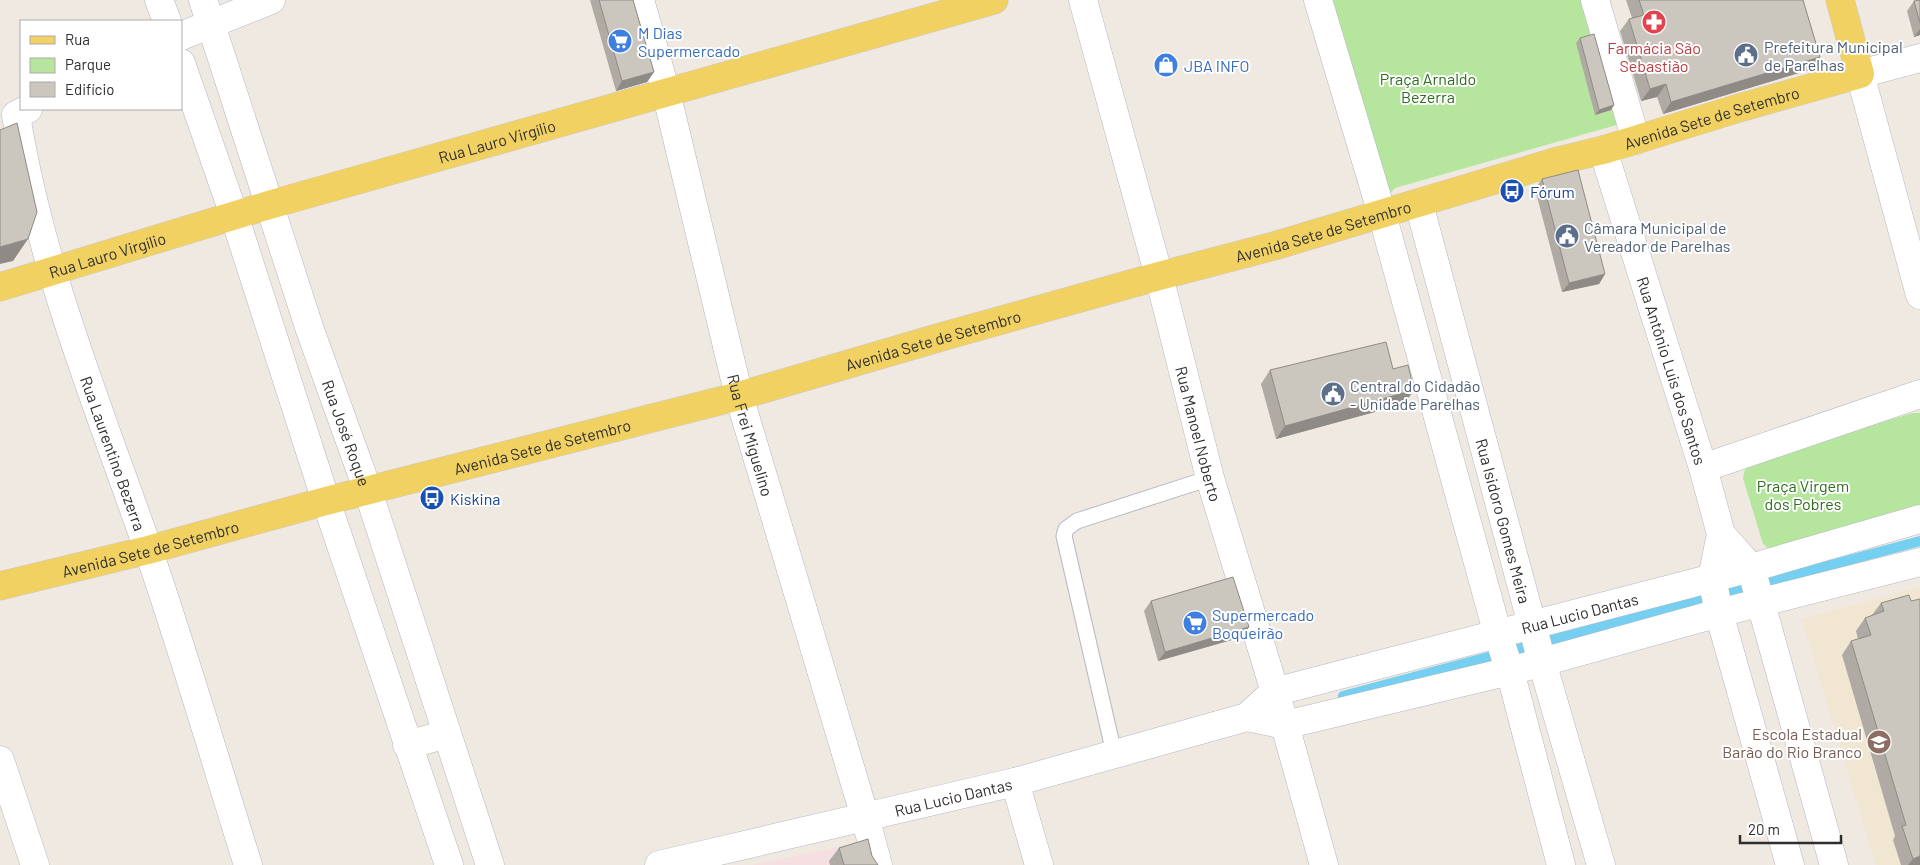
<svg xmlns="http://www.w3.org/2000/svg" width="1920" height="865" viewBox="0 0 1920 865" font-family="Barlow,sans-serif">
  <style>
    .education { fill: #f0e6d1 }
    .medical { fill: #f5dfe0 }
    .green { fill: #b6e59e }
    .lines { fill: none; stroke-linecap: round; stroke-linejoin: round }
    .stream { stroke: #75cff0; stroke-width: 10 }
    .lane-casing { stroke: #b4b7c1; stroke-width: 17 }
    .street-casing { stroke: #b4b7c1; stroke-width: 29 }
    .secondary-casing { stroke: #b4b7c1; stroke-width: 29 }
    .primary-casing { stroke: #c9c9c9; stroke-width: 29 }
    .lane { stroke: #fff; stroke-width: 15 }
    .street { stroke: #fff; stroke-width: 28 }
    .secondary { stroke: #fff; stroke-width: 28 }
    .primary { stroke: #f2d163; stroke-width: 28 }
    .wall { fill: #afaba4 }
    .shaded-wall { fill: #8e8b86 }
    .building { fill: #cbc7bf; stroke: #8e8b86 }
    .labels { text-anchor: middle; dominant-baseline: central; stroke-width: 4; stroke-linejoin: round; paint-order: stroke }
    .shop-label { font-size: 16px; fill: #366cbe; stroke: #fff; text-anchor: start }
    .service-label { font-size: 16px; fill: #4e5e75; stroke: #fff; text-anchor: start }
    .health-label { font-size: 16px; fill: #be3a42; stroke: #fff }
    .park-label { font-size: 16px; fill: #2c6e1b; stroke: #fff }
    .street-label { font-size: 16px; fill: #2e2e2e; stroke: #fff }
    .transit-label { font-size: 16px; fill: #164399; stroke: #fff; text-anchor: start }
    .education-label { font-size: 16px; fill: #785e54; stroke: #fff; text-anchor: end }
  </style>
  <rect width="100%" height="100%" fill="#efe9e1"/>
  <path class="education" d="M1920,587V865H1876L1802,619Z"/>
  <path class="medical" d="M857,843L864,865H752Z"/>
  <path class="green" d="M1311,0H1610L1631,79L1620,124L1395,188L1374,212Z
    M1913,413H1920V509L1771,551L1763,544L1743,478L1745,469L1754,459Z"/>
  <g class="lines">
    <path class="stream" d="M1343,696L1920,541"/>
    <defs>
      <path id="lane" d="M1114,753L1064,536L1066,529L1077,521L1210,478"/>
      <g id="street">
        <path id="s1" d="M640,0L666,92L739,396L865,817L878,865"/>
        <path id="s2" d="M1083,0L1159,276L1210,478L1285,725L1324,865"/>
        <path d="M1318,0L1382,214"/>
        <path d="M1595,0L1636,140"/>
        <path d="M181,36L271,0"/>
        <path id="s3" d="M28,109L16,115C40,265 98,406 148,549C184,653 215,760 248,865"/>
        <path id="s4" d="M1603,150L1703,468L1721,534L1712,578L1719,613L1790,865"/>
        <path d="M1703,468L1920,394"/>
        <path d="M1721,534L1751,568L1834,865"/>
        <path d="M407,745L447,734"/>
        <path d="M0,760L35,865"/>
        <path d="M1015,782L1039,865"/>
      </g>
      <g id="secondary">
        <path d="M159,0L167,21"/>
        <path id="s5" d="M203,0L310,330L368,491L490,865"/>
        <path d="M1920,58L1860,74L1920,295"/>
        <path d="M181,63L234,215L326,501L449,865"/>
        <path id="s6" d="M1419,204L1542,662L1601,865"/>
        <path d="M1382,214L1498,635L1510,671L1561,865"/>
        <path d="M1247,717L1285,725L1510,671L1719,613L1920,562"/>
        <path id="s7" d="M659,865L1015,782L1247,717L1274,692L1751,568L1920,519"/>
      </g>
      <g id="primary">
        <path id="s8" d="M0,287L269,205L994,0"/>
        <path id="s9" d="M0,586L148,550L326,501L739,396L941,337L1159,276L1274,246L1558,161L1603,150L1739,108L1860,74L1840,0"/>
      </g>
    </defs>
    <use href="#lane" class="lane-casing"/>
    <use href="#street" class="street-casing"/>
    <use href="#secondary" class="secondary-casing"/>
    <use href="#primary" class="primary-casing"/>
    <use href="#lane" class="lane"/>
    <use href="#street" class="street"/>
    <use href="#secondary" class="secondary"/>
    <use href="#primary" class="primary"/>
  </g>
  <path class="wall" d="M590,0H633L654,72L647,82L616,91Z
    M1626,0H1803L1820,57L1812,69L1663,114L1657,97L1641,101L1620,31L1629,19L1632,18Z
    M1920,0V35L1914,37L1907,11L1914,1Z
    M1580,38L1614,105L1611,110L1595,115L1576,43Z
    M1542,179L1605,274L1599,284L1562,292L1535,189Z
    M1393,369L1414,390L1404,404L1276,439L1261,384L1270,370Z
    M1909,595L1920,865H1901L1893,840L1895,836L1842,655L1851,641L1858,639L1856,631L1865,618L1872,615L1881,603Z
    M1151,601L1249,627L1242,637L1158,661L1144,611Z
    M839,848L872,856L878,865H830L829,861Z"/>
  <path class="shaded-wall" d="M1920,29V35L1914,37Z
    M1820,57L1812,69L1663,114L1671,102Z
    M654,72L647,82L616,91L622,81Z
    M1666,84L1657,97L1641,101L1650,89Z
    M1614,105L1611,110L1595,115L1599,110Z
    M28,239L13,261L0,264V247Z
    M1605,274L1599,284L1562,292L1569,283Z
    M1414,390L1404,404L1276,439L1285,426Z
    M1249,627L1242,637L1158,661L1165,652Z
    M1920,856V865H1908L1913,859Z"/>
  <path class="building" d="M599,0H633L654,72L622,81Z
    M1639,0H1803L1820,57L1671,102L1666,84L1650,89L1629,19L1644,15Z
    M1920,0V23L1914,1Z
    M1594,34L1614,105L1599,110L1580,38Z
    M17,123L37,212L28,239L0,247V130Z
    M1578,170L1605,274L1569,283L1542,179Z
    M1386,342L1393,369L1408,365L1414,390L1285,426L1270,370Z
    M1233,577L1249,627L1165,652L1151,601Z
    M1909,595L1911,601L1920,599V856L1913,859L1902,826L1906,825L1851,641L1871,635L1865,618L1884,611L1881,603Z
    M868,839L872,856L878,865H844L839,848Z"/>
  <defs>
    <symbol id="pharmacy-disc" viewBox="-11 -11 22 22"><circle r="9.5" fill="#e0444e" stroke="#fff"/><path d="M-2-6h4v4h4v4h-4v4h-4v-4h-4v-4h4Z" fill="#fff"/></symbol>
    <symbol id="supermarket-disc" viewBox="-11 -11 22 22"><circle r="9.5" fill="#3f7fe0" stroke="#fff"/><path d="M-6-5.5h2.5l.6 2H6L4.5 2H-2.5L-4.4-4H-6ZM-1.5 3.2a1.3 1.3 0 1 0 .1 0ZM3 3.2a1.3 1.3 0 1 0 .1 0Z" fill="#fff"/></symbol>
    <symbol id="civic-disc" viewBox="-11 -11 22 22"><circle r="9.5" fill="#5c6f8a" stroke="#fff"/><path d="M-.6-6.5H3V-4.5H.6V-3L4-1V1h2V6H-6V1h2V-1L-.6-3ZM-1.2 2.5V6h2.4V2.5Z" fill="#fff"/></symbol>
    <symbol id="shop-disc" viewBox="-11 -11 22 22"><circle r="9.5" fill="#3f7fe0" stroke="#fff"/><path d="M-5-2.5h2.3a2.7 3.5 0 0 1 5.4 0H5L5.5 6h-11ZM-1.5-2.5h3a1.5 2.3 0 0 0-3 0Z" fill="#fff"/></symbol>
    <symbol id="bus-disc" viewBox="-11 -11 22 22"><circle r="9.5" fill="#1a4fb4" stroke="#fff"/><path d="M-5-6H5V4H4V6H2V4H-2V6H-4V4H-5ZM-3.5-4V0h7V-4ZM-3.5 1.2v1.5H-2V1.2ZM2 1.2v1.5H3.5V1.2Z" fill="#fff"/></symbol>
    <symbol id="school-disc" viewBox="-11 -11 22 22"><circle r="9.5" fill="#8d6e63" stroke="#fff"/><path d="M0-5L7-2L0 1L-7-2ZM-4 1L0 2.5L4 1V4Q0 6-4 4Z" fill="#fff"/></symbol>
  </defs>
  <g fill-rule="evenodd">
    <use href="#pharmacy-disc" x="1640" y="8" width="28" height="28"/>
    <use href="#supermarket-disc" x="606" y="27" width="28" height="28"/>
    <use href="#civic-disc" x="1732" y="41" width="28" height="28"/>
    <use href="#shop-disc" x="1152" y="51" width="28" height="28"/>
    <use href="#bus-disc" x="1498" y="177" width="28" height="28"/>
    <use href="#civic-disc" x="1553" y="222" width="28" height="28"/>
    <use href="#civic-disc" x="1319" y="380" width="28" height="28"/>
    <use href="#bus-disc" x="418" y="484" width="28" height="28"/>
    <use href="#supermarket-disc" x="1181" y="609" width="28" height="28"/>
    <use href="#school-disc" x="1865" y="728" width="28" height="28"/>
  </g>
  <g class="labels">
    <g class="shop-label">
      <text x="638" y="32">M Dias<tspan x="638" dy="18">Supermercado</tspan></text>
      <text x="1184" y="65">JBA INFO</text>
      <text x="1212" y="614">Supermercado<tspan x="1212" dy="18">Boqueirão</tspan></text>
    </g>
    <g class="service-label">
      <text x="1764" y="46">Prefeitura Municipal<tspan x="1764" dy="18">de Parelhas</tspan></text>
      <text x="1584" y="227">Câmara Municipal de<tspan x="1584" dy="18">Vereador de Parelhas</tspan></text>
      <text x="1350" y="385">Central do Cidadão<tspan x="1350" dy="18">- Unidade Parelhas</tspan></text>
    </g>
    <g class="health-label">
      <text x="1654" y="47">Farmácia São<tspan x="1654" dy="18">Sebastião</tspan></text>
    </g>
    <g class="park-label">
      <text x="1428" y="78">Praça Arnaldo<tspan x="1428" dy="18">Bezerra</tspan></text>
      <text x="1803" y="485">Praça Virgem<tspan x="1803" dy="18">dos Pobres</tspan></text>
    </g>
    <g class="street-label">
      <text stroke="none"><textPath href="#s9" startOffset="1775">Avenida Sete de Setembro</textPath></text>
      <text stroke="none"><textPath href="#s8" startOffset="518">Rua Lauro Virgílio</textPath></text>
      <text stroke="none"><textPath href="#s9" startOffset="1370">Avenida Sete de Setembro</textPath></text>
      <text stroke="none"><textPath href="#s8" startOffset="112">Rua Lauro Virgílio</textPath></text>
      <text stroke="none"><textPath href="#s9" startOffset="965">Avenida Sete de Setembro</textPath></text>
      <text stroke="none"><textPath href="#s4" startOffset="231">Rua Antônio Luis dos Santos</textPath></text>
      <text stroke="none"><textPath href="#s5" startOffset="456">Rua José Roque</textPath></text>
      <text stroke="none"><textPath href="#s1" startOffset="449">Rua Frei Miguelino</textPath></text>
      <text stroke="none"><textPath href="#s2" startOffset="449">Rua Manoel Noberto</textPath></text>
      <text stroke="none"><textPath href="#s9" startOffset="560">Avenida Sete de Setembro</textPath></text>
      <text stroke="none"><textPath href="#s3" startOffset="366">Rua Laurentino Bezerra</textPath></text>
      <text stroke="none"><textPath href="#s6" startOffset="328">Rua Isidoro Gomes Meira</textPath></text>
      <text stroke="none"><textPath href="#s9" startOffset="155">Avenida Sete de Setembro</textPath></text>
      <text stroke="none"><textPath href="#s7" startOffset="959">Rua Lucio Dantas</textPath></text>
      <text stroke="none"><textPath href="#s7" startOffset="302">Rua Lucio Dantas</textPath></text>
    </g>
    <g class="transit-label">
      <text x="1530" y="191">Fórum</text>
      <text x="450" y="498">Kiskina</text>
    </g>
    <g class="education-label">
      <text x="1862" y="733">Escola Estadual<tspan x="1862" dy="18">Barão do Rio Branco</tspan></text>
    </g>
  </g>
  <rect x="20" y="20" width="162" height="90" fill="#ffffff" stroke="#ababab"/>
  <rect x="30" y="36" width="25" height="8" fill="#f2d163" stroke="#ababab"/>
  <text x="65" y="45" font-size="15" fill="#2e2e2e">Rua</text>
  <rect x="30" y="58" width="25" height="15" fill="#b6e59e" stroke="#ababab"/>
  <text x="65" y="70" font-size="15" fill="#2e2e2e">Parque</text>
  <rect x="30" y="82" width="25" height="15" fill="#cbc7bf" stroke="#ababab"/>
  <text x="65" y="95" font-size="15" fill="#2e2e2e">Edifício</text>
  <path d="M1740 835v8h101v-8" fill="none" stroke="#2e2e2e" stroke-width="2.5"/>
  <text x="1748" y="835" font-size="15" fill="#2e2e2e" stroke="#ffffff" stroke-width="4" paint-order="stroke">20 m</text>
</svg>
